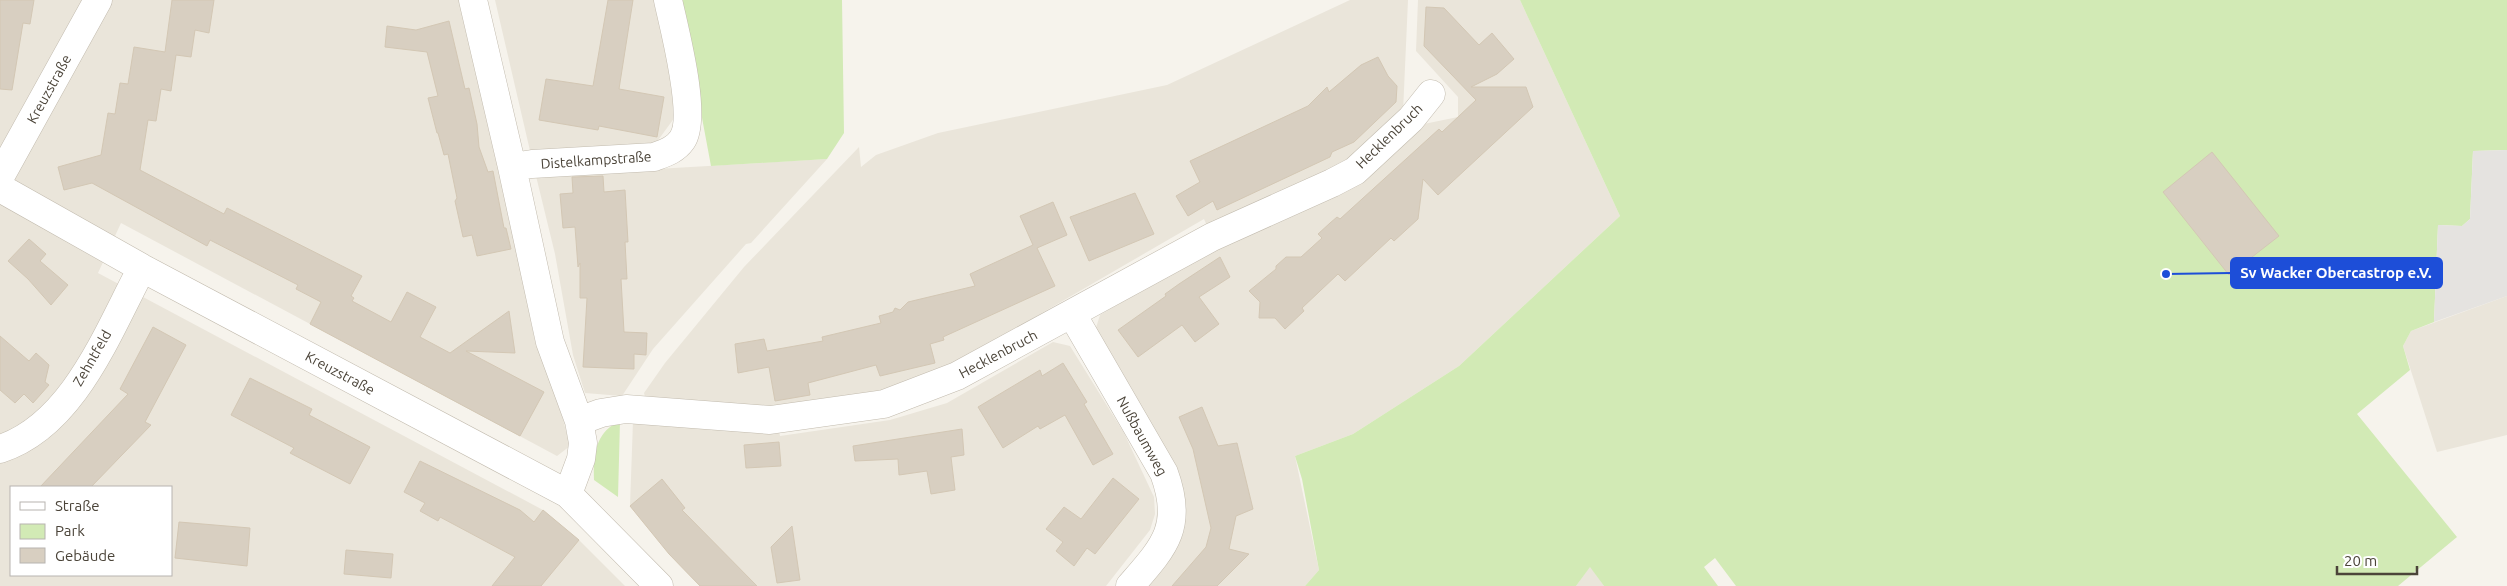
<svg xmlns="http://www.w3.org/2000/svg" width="2507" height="586" viewBox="0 0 2507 586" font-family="Ubuntu,sans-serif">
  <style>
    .residential { fill: #eae5da; fill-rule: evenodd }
    .green { fill: #d2eab5 }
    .parking { fill: #e5e3e0 }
    .building { fill: #d8cfc1; stroke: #d3c7b4 }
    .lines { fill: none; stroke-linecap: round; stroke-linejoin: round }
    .street-casing { stroke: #c2bbae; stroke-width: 29 }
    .street { stroke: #fff; stroke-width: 28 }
    .labels { text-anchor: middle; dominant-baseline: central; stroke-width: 4; stroke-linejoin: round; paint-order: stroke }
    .street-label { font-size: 14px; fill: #4b4439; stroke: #fff }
    .leader { fill: none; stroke: #1d4ed8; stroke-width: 2 }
    .callout-dot { fill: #1d4ed8; stroke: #fff; stroke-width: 2 }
    .callout { fill: #1d4ed8; stroke: #1d4ed8; stroke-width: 2 }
    .callout-label { font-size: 15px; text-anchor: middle; font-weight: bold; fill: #fff }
  </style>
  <rect width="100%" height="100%" fill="#f6f3ec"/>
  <path class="residential" d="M0,0H461L490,119L535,341L556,393L570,446L557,456L121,223L98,273L543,510L579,540L625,586H0ZM11,487H171V575H11Z
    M495,0H656L677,107L675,117L656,143L648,147L531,155Z
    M1350,0H1408L1403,112L1349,162L1208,228L1204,219L933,376L883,390L767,407L645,397L644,393L665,363L744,267L859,147L861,167L876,155L938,133L1167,85Z
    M1418,0H1520L1620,216L1459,366L1353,434L1295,456L1319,570L1305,586H1145L1177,544L1095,331L1100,315L1419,125L1458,117V97L1416,51Z
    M827,159L751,243L746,244L653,349L622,396L585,393L573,355L555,254L536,176Z
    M2507,296V435L2437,452L2403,346L2411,331Z
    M1053,342L1070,346L1124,433L1154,497L1155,514L1150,530L1106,586H700L669,554L630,506L633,421L778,426L780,436L890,420L947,403Z
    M1590,566L1604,586H1576Z"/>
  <path class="green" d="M680,0H842L844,133L827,159L711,166Z
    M1520,0H2507V150L2473,151L2470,219L2462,226L2438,225L2434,322L2411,331L2403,346L2410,370L2357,414L2457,537L2398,586H1736L1715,558L1704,567L1718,586H1604L1590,567L1576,586H1305L1319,570L1302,479L1295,456L1353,434L1459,366L1620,216Z
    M620,421L618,497L594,480C593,456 595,432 620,421Z"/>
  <path class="parking" d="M2507,150V296L2434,322L2438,225L2462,226L2470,219L2473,151Z"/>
  <path class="building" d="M0,0H34L30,24L23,23L12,90L0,89Z
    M172,0H214L209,33L195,30L191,57L176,55L171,91L161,89L156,121L148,120L140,170L224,214L227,208L362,276L351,296L354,298L352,301L391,322L407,292L436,307L420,337L450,353L509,311L515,353L466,351L544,392L520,436L310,324L321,302L296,289L298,285L210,240L207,246L92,183L64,190L58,167L101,155L108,113L115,114L120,83L128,84L134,47L165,52Z
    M608,0H633L619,89L664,97L657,137L599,126L598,130L539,120L546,79L593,86Z
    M1426,7L1444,8L1479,45L1492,33L1514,59L1497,74L1471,87H1526L1533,107L1438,195L1423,179L1418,219L1394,241L1391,238L1345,281L1338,274L1302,308L1304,311L1285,329L1275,318H1259L1260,302L1249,291L1276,269V266L1286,257H1301L1322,238L1318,234L1330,223L1337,217L1340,219L1439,129L1442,132L1476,100L1424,46Z
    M449,21L465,89L469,88L477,124L479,147L488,172L493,171L504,228H506L511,249L477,256L472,235L463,237L455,201L457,198L448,154L444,155L438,133H437L428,98L438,96L427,52L385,47L387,26L416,30Z
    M1378,57L1388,76L1397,86L1396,102L1354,142L1332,152L1330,157L1217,210L1213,201L1188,216L1176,196L1200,182L1190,161L1308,106L1327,87L1329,92L1361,65Z
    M2212,152L2279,236L2229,275L2163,192Z
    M603,176L604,192L625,190L628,242H625L627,279H621L624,332L647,333L646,355L634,354V369L583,367L587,298H580V263L578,267L575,227L563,228L560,194L573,193L572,177Z
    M1135,193L1154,234L1089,261L1070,217Z
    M1053,202L1067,235L1037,248L1055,286L943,337L944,340L930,344L935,363L880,376L876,365L808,383L810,395L775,401L769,367L738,373L735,344L764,339L767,351L823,341L822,337L881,323L879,316L893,312L895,308L900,310L908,302L975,286L970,274L1033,245L1020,216Z
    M29,239L46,254L40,261L68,285L51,305L28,279L8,261Z
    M1220,257L1230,277L1199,297L1219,324L1195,342L1182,325L1138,357L1118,330L1166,296L1165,294L1179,284Z
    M153,327L186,345L145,422L151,425L91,487H40L128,394L120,389Z
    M0,336L29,361L36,353L49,365L45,382L49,385L33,403L24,394L15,403L0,390Z
    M1063,363L1087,402L1084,404L1113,454L1093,465L1065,415L1040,429L1038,426L1003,448L978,407L1040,370L1042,376Z
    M250,378L312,409L309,415L370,447L350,484L290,453L294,448L231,415Z
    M1202,407L1218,446L1237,443L1253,509L1236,516L1229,549L1249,554L1217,586H1172L1206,547L1211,528L1193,449L1179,417Z
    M962,429L964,455L951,457L955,490L931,494L927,471L899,475L898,459L855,461L853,446Z
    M779,442L781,466L746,468L744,445Z
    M420,461L520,510L534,522L543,510L579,540L541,586H492L515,557L440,517L438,521L420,511L425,503L404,492Z
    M1113,478L1139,499L1095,554L1087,548L1074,566L1056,551L1063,542L1046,529L1064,507L1081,519Z
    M662,479L685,508L682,510L757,586H700L669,554L630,506Z
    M179,522L250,528L247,566L175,558Z
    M792,526L800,580L777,583L771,547Z
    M346,550L393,554L391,578L344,574Z"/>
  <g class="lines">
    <defs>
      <path id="street" d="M473,0L512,167L550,342L579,421L583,443L581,459L568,494
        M512,167L532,164L654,157C665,153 675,150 682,140C698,117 674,28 668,0
        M0,177L98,0
        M0,188L142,268L568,494L659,586
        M1072,314L1164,473C1184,527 1164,547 1130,586
        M579,421L601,413L626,409L770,420L884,404L957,376L1212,237L1332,183L1355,171L1411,119L1431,94
        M0,449C74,425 108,331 142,268"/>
    </defs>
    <use href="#street" class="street-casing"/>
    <use href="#street" class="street"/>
  </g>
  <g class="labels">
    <g class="street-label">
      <text transform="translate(49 89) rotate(-61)">Kreuzstraße</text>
      <text transform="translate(1389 136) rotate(-44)">Hecklenbruch</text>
      <text transform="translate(596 160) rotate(-4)">Distelkampstraße</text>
      <text transform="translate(998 354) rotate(-28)">Hecklenbruch</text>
      <text transform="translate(92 358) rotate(-60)">Zehntfeld</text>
      <text transform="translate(340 373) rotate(28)">Kreuzstraße</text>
      <text transform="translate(1142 436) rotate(61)">Nußbaumweg</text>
    </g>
  </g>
  <path class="leader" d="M2166 274L2231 273"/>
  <circle class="callout-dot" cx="2166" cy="274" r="5"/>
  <rect class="callout" x="2231" y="258" width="211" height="30" rx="5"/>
  <g class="callout-label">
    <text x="2336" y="278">Sv Wacker Obercastrop e.V.</text>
  </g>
  <rect x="10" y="486" width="162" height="90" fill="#ffffff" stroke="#b7b4b0"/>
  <rect x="20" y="502" width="25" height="8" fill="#ffffff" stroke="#b7b4b0"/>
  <text x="55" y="511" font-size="15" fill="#4b4439">Straße</text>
  <rect x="20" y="524" width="25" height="15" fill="#d2eab5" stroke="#b7b4b0"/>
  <text x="55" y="536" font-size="15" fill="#4b4439">Park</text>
  <rect x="20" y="548" width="25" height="15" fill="#d8cfc1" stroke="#b7b4b0"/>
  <text x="55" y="561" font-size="15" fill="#4b4439">Gebäude</text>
  <path d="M2337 566v8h80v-8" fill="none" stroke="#4b4439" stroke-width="2.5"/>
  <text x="2344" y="566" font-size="15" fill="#4b4439" stroke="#ffffff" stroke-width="4" paint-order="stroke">20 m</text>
</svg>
